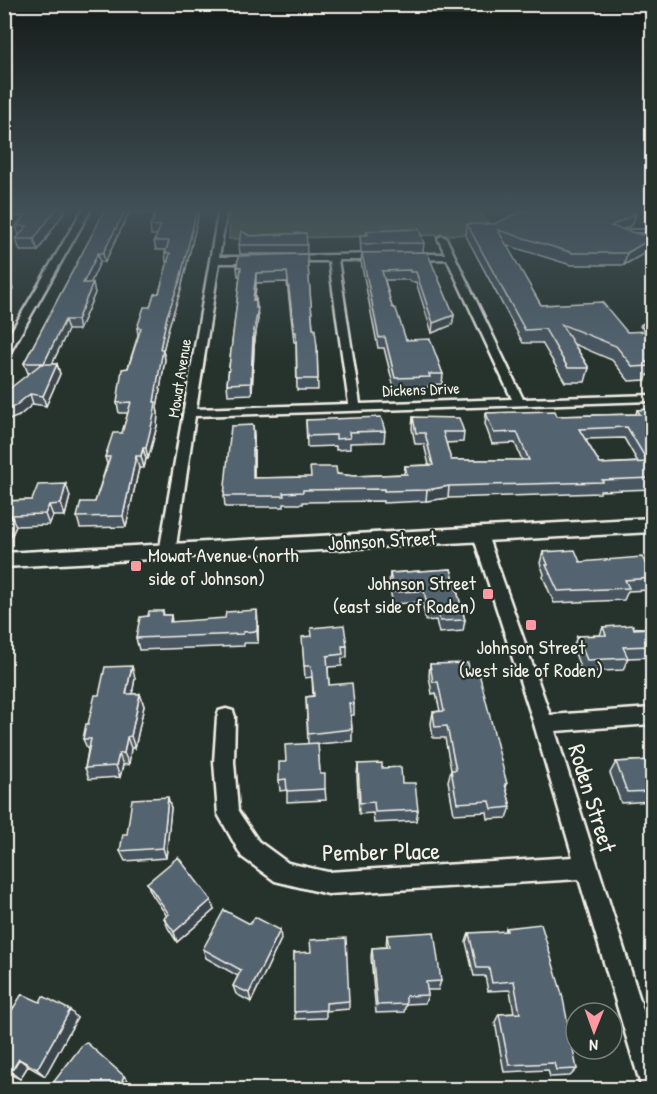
<svg xmlns="http://www.w3.org/2000/svg" width="657" height="1094" viewBox="0 0 657 1094" font-family="'Patrick Hand',sans-serif">
  <style>
    .green { fill: #5c6f52; stroke: #a8b09d; stroke-width: 1.5 }
    .lines { fill: none; stroke-linecap: round; stroke-linejoin: round }
    .service-casing { stroke: #f4f1e8; stroke-width: 4 }
    .minor-casing { stroke: #f4f1e8; stroke-width: 5 }
    .secondary-casing { stroke: #f4f1e8; stroke-width: 5 }
    .service { fill: #26332d; fill-rule: evenodd }
    .minor { fill: #26332d; fill-rule: evenodd }
    .secondary { fill: #26332d; fill-rule: evenodd }
    .wall { fill: #475660; stroke: #f4f1e8; stroke-width: 1.5; fill-rule: evenodd }
    .shaded-wall { fill: #3a464e; stroke: #f4f1e8; stroke-width: 1.5 }
    .building { fill: #536470; stroke: #f4f1e8; stroke-width: 1.5; fill-rule: evenodd }
    .poi-dot { fill: #ff9aa2; stroke: #26332d; stroke-width: 2 }
    .labels { text-anchor: middle; dominant-baseline: central; stroke-width: 4.5; stroke-linejoin: round; paint-order: stroke }
    .far-street-label { font-size: 16px; fill: #f4f1e8; stroke: #26332d }
    .street-label { font-size: 20px; fill: #f4f1e8; stroke: #26332d }
    .poi-label { font-size: 20px; fill: #f4f1e8; stroke: #26332d; text-anchor: start }
    .near-street-label { font-size: 24px; fill: #f4f1e8; stroke: #26332d }
  </style>
  <rect width="100%" height="100%" fill="#26332d"/>
  <filter id="ink" filterUnits="userSpaceOnUse"><feTurbulence type="fractalNoise" baseFrequency=".0167" numOctaves="2"/><feDisplacementMap in="SourceGraphic" scale="12" xChannelSelector="R" yChannelSelector="G"/><feConvolveMatrix kernelMatrix="1 2 1 2 8 2 1 2 1" color-interpolation-filters="sRGB"/></filter>
  <g filter="url(#ink)">
    <path class="green" d="M230,209H479L496,234L229,239Z"/>
    <g class="lines">
      <defs>
        <path id="service" d="M629,230H652V232H630L628,236L630,237L628,238L624,236Z"/>
        <path id="minor" d="M83,209H91L9,354L4,357V344Z
          M219,209H227L219,257H258L262,260L258,263H219L196,409L349,404L329,261H285V257L288,256L381,254L385,257L381,260H338L360,404L512,399L447,259L411,260L407,257L411,254H445L438,238L442,236L446,238L523,399L652,395V401L195,416L175,553L172,557H162L159,553Z
          M647,323L652,325V332L642,326Z
          M480,530L487,535L550,715L652,708V724L555,731L652,1038V1090L642,1089L579,879L328,894L275,881L242,857L218,814L214,762L217,717L219,711L226,709L233,711L235,717L234,762L238,811L258,841L288,863L328,872L573,857L534,724L473,535Z"/>
        <path id="secondary" d="M652,518V532L4,567V553Z"/>
      </defs>
      <use href="#service" class="service-casing"/>
      <use href="#minor" class="minor-casing"/>
      <use href="#secondary" class="secondary-casing"/>
      <use href="#service" class="service"/>
      <use href="#minor" class="minor"/>
      <use href="#secondary" class="secondary"/>
    </g>
    <path class="wall" d="M4,209H66L38,251H20L16,239L19,236L16,226L24,216H4Z
      M105,209H200L181,289L169,326L163,351L165,359L157,408L158,413L157,426L148,459H146L144,468H139L126,527L80,528L77,517L95,502L107,464L105,457L122,433L128,413H119L117,403L138,335L137,328L159,293L168,262H166L165,253L166,250H156L154,241L157,235H151L150,226L156,213H129L105,262H100L90,283L95,293L79,330H68L52,364H57L60,374L46,406L33,404L19,416L29,373H28L24,363L96,227Z
      M508,209H620L633,224L623,230L652,238L650,250L624,265H571L506,245L541,305L627,332L652,336V375H647L646,380L629,381L612,360L574,344L589,368L585,382H565L542,343H523L466,236L467,224H494L520,212Z
      M367,231L424,243L423,252L361,253L360,235H367Z
      M306,233L307,254H240L239,245L250,236Z
      M427,252L454,315L452,325L432,333L416,282H410L409,280H385L392,307L406,340L443,374L442,384L429,385V387L394,388L384,348H378L361,262L362,253Z
      M307,254L313,329L317,347L318,390H297L296,342H294L287,282L256,283L255,299H256L258,318L254,347L252,394L228,395L227,384L240,276H238L237,267Z
      M652,409V489L600,491V493L448,498L426,501L383,503V501L303,502V504H284V507H225L224,496L253,425L254,436V478L311,477L337,474L354,476L404,474L405,466L429,465L424,444H415L412,428L413,417L464,432L463,442L446,443L451,460H522L515,443L492,444L485,424L486,413L557,416L636,414L637,410ZM624,438L638,462L600,464L585,439Z
      M306,420L385,431L384,442L350,443V449L336,450V446L307,447Z
      M70,496L65,516H53L49,525L16,526L12,535H4V501L32,500Z
      M652,550V572L647,562Z
      M543,552L580,562L652,575V581L649,590L628,591L624,600L554,603L543,577L544,574L540,563Z
      M451,569L465,620L463,631L439,633L436,620L426,621L422,602L393,604L389,585L390,573Z
      M163,611L164,615H171L172,622H258V643H244V646L139,650L136,638L148,616Z
      M603,627L652,628V657L628,658L623,670L582,672L573,648L577,636L600,635Z
      M347,646V657L342,658V666L328,667L329,685L354,704V715H351L352,729V741L318,744L320,774L325,789L326,800L287,802V790L280,791L279,780L286,762L308,744L306,697L313,696L312,677L305,678L303,649Z
      M430,664L470,673L507,784L506,788L511,807L507,818L488,819L487,812L454,814L448,781L451,770L445,738H433L431,723L433,712L440,711L436,693L432,694L429,676Z
      M135,678L132,694H140L144,706L135,748H131L129,764L123,765L120,777L89,779L85,768L88,750L83,739L99,695Z
      M652,760V801L621,803L610,773L616,762Z
      M358,764L382,768L402,783L418,810L416,821L374,823L373,813L359,814L357,775Z
      M171,808L166,858L125,861L120,851Z
      M147,883L214,910L177,942L168,928L164,918L167,916L151,893Z
      M506,928L577,1069L570,1076L550,1077L548,1070L504,1072L495,1022L499,1014L514,1013L510,990L488,991L485,976H474L466,942L469,933L505,932Z
      M387,935L441,981L438,990H427L428,995L425,1003L406,1004L404,1012L376,1013L371,957L372,948L386,947Z
      M281,939L251,1002L236,994L233,986L238,976L206,958L203,949Z
      M294,953L349,1001V1009L326,1011V1018L295,1019Z
      M4,1012L9,1015L77,1018L45,1076L28,1066L20,1079L4,1071Z"/>
    <path class="shaded-wall" d="M56,209H66L38,251L34,239Z
      M126,209H129V213L105,262L103,253Z
      M197,209H200L181,289L169,326L163,351L165,359L157,408L158,413L157,426L148,459L146,448L154,402L160,349L167,316Z
      M636,213L633,224L608,238L611,226Z
      M652,238L650,250L624,265L627,253Z
      M98,253L100,262L86,293L83,283Z
      M256,273V283L254,309L253,300Z
      M10,280L13,289L4,303V289Z
      M93,283L95,293L79,330L77,320Z
      M256,299L258,318L254,347L252,394L251,383Z
      M454,315L452,325L432,333L433,323Z
      M65,320L68,330L48,373L44,363Z
      M57,364L60,374L46,406L43,396Z
      M30,394L33,404L19,416L4,422V410Z
      M253,425L254,436V490L253,478Z
      M143,448L146,459L144,468L141,456Z
      M136,456L139,468L126,527L123,516Z
      M66,484L70,496L65,516L61,504Z
      M449,486L448,498L426,501L427,490Z
      M49,505L53,516L49,525L45,514Z
      M11,515L16,526L12,535L8,523Z
      M257,610L258,622V643L257,631Z
      M132,666L135,678L130,706L126,694Z
      M140,694L144,706L135,748L131,736Z
      M127,737L131,748L129,764L124,753Z
      M119,754L123,765L120,777L116,766Z
      M168,797L171,808L166,858L163,848Z
      M211,900L214,910L177,942L174,932Z
      M280,930L281,939L251,1002L249,993Z
      M70,1010L77,1018L45,1076L37,1069Z
      M19,1059L28,1066L20,1079L11,1072Z
      M124,1076L130,1083L127,1086L122,1080Z"/>
    <path class="building" d="M31,209H56L34,239H16L27,226H16Z
      M105,209H126L103,253H98L83,283H93L77,320H65L44,363H24L96,227Z
      M158,209H197L180,280L167,316L160,349H163L154,402H156L154,415L146,448H143L141,456H136L123,516L77,517L81,502H95L110,457H105L113,433H122L131,402L117,403L122,369L128,368L141,328H137L144,307H150L154,294L159,293L169,257L170,253H165L169,241H154L161,226H150Z
      M528,209H620L636,213L611,226L652,238L627,253H573L498,230L541,305L602,302L627,332L648,331L652,336V361L646,362L650,366L633,367L616,346L561,324L589,368H568L545,329L525,330L467,224H494Z
      M419,229L424,243L361,244L360,235H368L367,231Z
      M241,231L250,236L306,233L307,245H239Z
      M427,252L454,315L433,323L416,272H410V270L382,271L392,307L396,309L406,340L430,339L443,374H429L430,377L395,378L385,337L379,338L362,253Z
      M307,254L313,329H315L317,347L318,379H297L296,332H294L287,272L256,273L253,300L256,299V308H258L253,336L251,383L227,384L239,284L241,267H237L238,256Z
      M4,276L10,280L4,289Z
      M41,364H57L43,396L30,394L15,406L4,410V393Z
      M652,409V426H651L652,429V478L602,480L603,482L449,486L427,490L384,491V489L303,490V492L283,493L284,496H224L231,426L253,425V478L311,477L310,467H336L337,474L354,476L407,474L405,466L433,465L425,433H416L413,417L459,418L464,432H443L451,460H529L517,432L494,433L486,413L555,411L557,416L640,414L637,410ZM627,427L648,462L600,464L579,429Z
      M381,417L385,431L349,432L350,438L336,439V435L307,436L306,420Z
      M66,484L61,504L49,505L45,514L11,515L8,523H4V501L32,500L38,485Z
      M575,550L580,562L642,557L652,575V578L625,580L629,588L558,591L546,565H548L543,552Z
      M451,569L465,620L440,621L437,608L428,609L424,591L394,592L390,573Z
      M257,610V631L243,632V634L136,638L140,617L148,616L149,611H163V615H171L170,622L225,618L226,612Z
      M344,625L347,646H342L343,654L327,656L329,685L352,683L354,704L349,703L352,729L308,734L306,697L314,696L311,666H304L302,637L312,636L311,628Z
      M633,625L634,629L652,628V646L623,647L628,658L587,660L577,636L606,635L603,627Z
      M468,663L470,673H479L507,784H505L511,807L492,809L490,801L457,803L451,770H456L447,726L435,727L433,712L444,711L438,682H433L430,664Z
      M132,666L126,694H140L131,736L127,737L124,753L119,754L116,766L85,768L91,739H83L86,724H88L95,695H99L105,667Z
      M318,743L320,774H325V789L287,791L286,779L279,780V762H286L285,745Z
      M652,760V791L627,792L616,762Z
      M382,763V768L401,767L402,783H415L418,810L375,812L374,802L360,803L358,764Z
      M168,797L163,848L120,851L123,834H127L132,799Z
      M178,857L211,900L174,932L164,918L169,914L147,883Z
      M224,910L250,924L255,917L280,930L249,993L233,986L241,970L203,949Z
      M541,924L562,994L577,1069L556,1070L554,1063L509,1065L499,1014L520,1013L514,981L492,983L489,968H477L469,933L507,931L506,928Z
      M434,932L441,981L426,982L428,995L406,996V1004L377,1005L372,948L389,947L387,935Z
      M346,938L349,1001L326,1003V1010L294,1012V953L311,952L310,940Z
      M22,994L40,1002L43,996L70,1010L37,1069L19,1059L11,1072L4,1069V1012L9,1015Z
      M87,1043L124,1076L122,1080L133,1089H51L49,1088L83,1044Z"/>
  </g>
  <linearGradient id="sky" x2="0" y2="1"><stop stop-color="#151c19"/><stop offset="0.58" stop-color="#415057"/><stop offset="1" stop-color="#415057" stop-opacity="0"/></linearGradient>
  <rect width="657" height="362" fill="url(#sky)"/>
  <g class="poi-dot">
    <rect x="130" y="560" width="12" height="12" rx="3"/>
    <rect x="482" y="588" width="12" height="12" rx="3"/>
    <rect x="525" y="619" width="12" height="12" rx="3"/>
  </g>
  <g class="labels">
    <g class="far-street-label">
      <text transform="translate(179 378) rotate(-81)">Mowat Avenue</text>
      <text transform="translate(421 389) rotate(-2)">Dickens Drive</text>
    </g>
    <g class="street-label">
      <text transform="translate(382 540) rotate(-3)">Johnson Street</text>
    </g>
    <g class="poi-label">
      <text x="148" y="554">Mowat Avenue (north<tspan x="148" dy="23">side of Johnson)</tspan></text>
      <text x="476" y="582" text-anchor="end">Johnson Street<tspan x="476" dy="23">(east side of Roden)</tspan></text>
      <text x="531" y="646" text-anchor="middle">Johnson Street<tspan x="531" dy="23">(west side of Roden)</tspan></text>
    </g>
    <g class="near-street-label">
      <text transform="translate(593 798) rotate(73)">Roden Street</text>
      <text transform="translate(381 851) rotate(-1)">Pember Place</text>
    </g>
  </g>
  <rect width="657" height="1094" fill="none" stroke="#26332d" stroke-width="24"/>
  <rect x="12" y="12" width="633" height="1070" fill="none" stroke="#f4f1e8" stroke-width="2" filter="url(#ink)"/>
  <g transform="translate(594 1031) rotate(181)"><circle r="28" fill="#26332d" stroke="#787f78" stroke-width="1.5"/>
  <path d="M0-4.5L10 22L0 15L-10 22Z" fill="#ff9aa2"/>
  <text y="-9" font-size="16" font-weight="bold" text-anchor="middle" fill="#f4f1e8">N</text>
  </g>
</svg>
